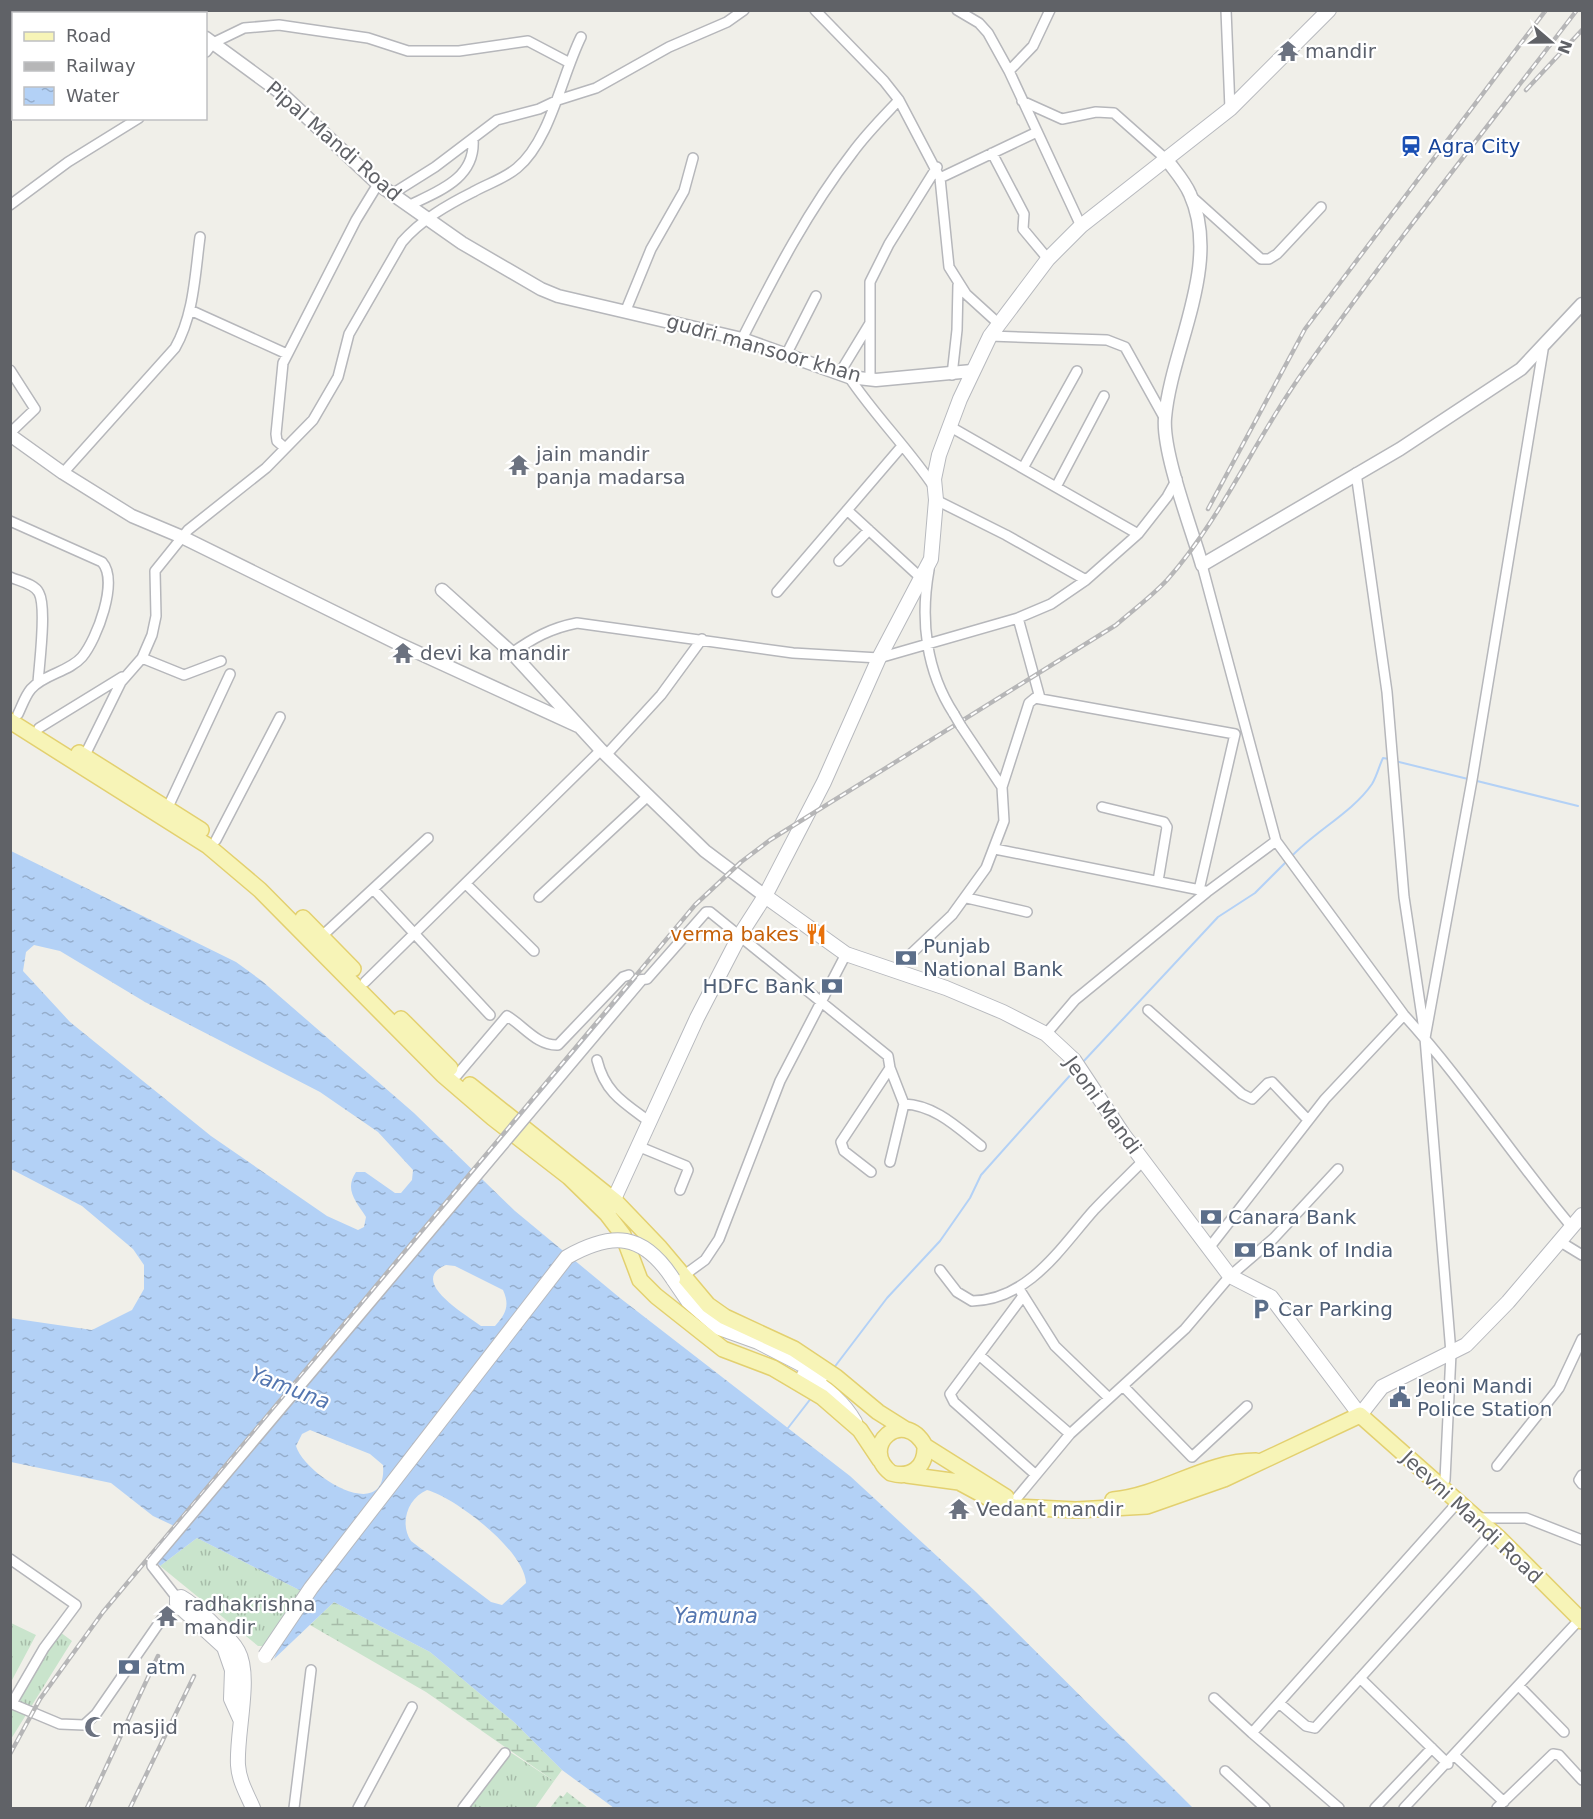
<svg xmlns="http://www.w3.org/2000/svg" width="1593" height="1819" viewBox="0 0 1593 1819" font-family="'DejaVu Sans',sans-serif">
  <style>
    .grass { fill: url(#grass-tufts) }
    .wetland { fill: url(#wetland-marsh) }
    .park { fill: url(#park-dots) }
    .water { fill: url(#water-ripples); fill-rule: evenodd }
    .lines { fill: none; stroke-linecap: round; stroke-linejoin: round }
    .stream { stroke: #b3d1f6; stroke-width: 2 }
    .minor-casing { stroke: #b6b7bb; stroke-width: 12 }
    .tertiary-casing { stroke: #b6b7bb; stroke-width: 15 }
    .secondary-casing { stroke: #b7b9be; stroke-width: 16 }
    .primary-casing { stroke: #e3d06f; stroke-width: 18 }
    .minor { stroke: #fff; stroke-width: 9 }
    .tertiary { stroke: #fff; stroke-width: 12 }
    .secondary { stroke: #fff; stroke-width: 14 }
    .primary { stroke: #f7f4b7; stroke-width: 15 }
    .rail-casing { stroke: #b6b6b7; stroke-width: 4.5 }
    .rail { stroke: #fff; stroke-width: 2; stroke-dasharray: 7; stroke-linecap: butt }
    .minor-bridge-casing { stroke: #b6b7bb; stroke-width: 12; stroke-linecap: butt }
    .secondary-bridge-casing { stroke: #b7b9be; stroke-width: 16; stroke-linecap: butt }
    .minor-bridge { stroke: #fff; stroke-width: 9 }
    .secondary-bridge { stroke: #fff; stroke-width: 14 }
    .labels { text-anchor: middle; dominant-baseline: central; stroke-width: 4.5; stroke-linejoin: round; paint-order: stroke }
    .worship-label { font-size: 20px; fill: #5b616d; stroke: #fff; text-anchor: start }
    .street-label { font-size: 20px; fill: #606267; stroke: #fff }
    .transit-label { font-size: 20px; fill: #164399; stroke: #fff; text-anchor: start }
    .food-label { font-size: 20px; fill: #c56008; stroke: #fff; text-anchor: end }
    .service-label { font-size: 20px; fill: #4e5e75; stroke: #fff; text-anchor: start }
    .water-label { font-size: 21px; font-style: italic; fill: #5476b0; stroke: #fff }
  </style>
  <defs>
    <pattern id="grass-tufts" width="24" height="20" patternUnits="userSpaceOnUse" patternTransform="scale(1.5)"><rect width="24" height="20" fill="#c9e4cc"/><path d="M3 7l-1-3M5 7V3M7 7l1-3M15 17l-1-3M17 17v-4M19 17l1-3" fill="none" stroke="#a7bca9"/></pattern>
    <pattern id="wetland-marsh" width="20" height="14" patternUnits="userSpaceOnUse" patternTransform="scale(1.5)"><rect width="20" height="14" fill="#c9e4cc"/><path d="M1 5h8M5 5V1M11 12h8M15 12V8" fill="none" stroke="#a7bca9"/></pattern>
    <pattern id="park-dots" width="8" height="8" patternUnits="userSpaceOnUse" patternTransform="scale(1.5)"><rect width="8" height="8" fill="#c9e4cc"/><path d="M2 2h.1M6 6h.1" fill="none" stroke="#a7bca9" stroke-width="1.8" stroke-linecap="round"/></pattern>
    <pattern id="water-ripples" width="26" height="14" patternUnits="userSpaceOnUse" patternTransform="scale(1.5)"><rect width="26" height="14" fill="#b3d1f6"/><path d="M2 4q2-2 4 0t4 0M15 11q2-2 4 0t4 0" fill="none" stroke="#95adcb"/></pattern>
  </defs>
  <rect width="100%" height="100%" fill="#f0efe9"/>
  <path class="grass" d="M197,1538L313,1597L279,1646H258L160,1566Z
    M11,1623L36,1635L11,1682Z
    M60,1632L72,1641L11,1739V1700L45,1649Z
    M510,1752L554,1781L535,1808H469Z"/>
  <path class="wetland" d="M334,1602L430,1652L514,1722L562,1770L554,1781L426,1692L310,1625Z"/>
  <path class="park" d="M567,1792L588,1808H550L560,1795L563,1797Z"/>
  <path class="water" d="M11,851L236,962L262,981L414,1113L515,1211L620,1298L850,1476L976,1592L1193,1808H614L562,1770L514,1722L430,1652L334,1602L274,1659L279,1646L313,1597L197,1538L160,1566L157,1562L185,1531L153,1516L111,1483L11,1462L10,1318L92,1330L132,1310L144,1289V1265L133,1249L82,1206L11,1169ZM34,945L60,951L145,1002L320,1092L378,1132L413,1170L412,1180L401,1193H395L365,1172H356C344,1190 356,1201 366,1217L364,1227L358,1230L327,1216L211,1136L70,1022L23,971L26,952ZM446,1265L455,1266L503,1290C510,1305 506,1314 495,1326H481C467,1315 407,1281 446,1265ZM310,1430L370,1454L383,1465C388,1526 305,1476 296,1446L302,1434ZM427,1490C456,1498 525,1551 526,1583L502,1605L491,1602L411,1541C399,1523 408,1498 427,1490Z"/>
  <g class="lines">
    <path class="stream" d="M1395,761L1468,779
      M1473,780L1578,806
      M1291,857C1314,832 1353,812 1372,784C1377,776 1379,766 1383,758L1389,759
      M1082,1063L1218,917L1255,893L1287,861
      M833,1369L887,1298L940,1241L970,1198L981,1175L1074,1071
      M788,1428L812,1397"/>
    <defs>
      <path id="minor" d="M815,10L884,81L899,100L940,178L949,267L966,294L999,324
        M957,10L979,23L988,33L1009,71L1081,226
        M1226,10L1230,109
        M206,52L213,43L244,28L279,25L368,38L408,51H459L528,41L568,62
        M1009,71L1033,46L1050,10
        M1022,101L1062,119L1096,112L1114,113L1167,160
        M992,153L1024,214L1023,229L1048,259
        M940,178L1037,132
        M392,194L435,167L497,120L539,109L558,100L596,88L669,47L727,22L744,10
        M1191,196L1261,259H1269L1277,254L1321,207
        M10,205L68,162L139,118
        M410,205C439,191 476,178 473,139
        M190,310L287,354
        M626,310L651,249L684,191L693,158
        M990,336L1107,340L1125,347L1165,419
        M742,339C775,274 808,210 853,152C866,134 883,117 899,100
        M787,353L816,296
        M10,370L35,409L10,433
        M839,374L870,323
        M952,375L957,330L958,285
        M849,377C875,416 908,448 934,487
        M870,379V282L889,244L937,167
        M949,426L1138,534
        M285,448L277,441L276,434L283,363L356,220L378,184
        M1023,468L1077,371
        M63,473L175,348C194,315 195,274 200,237
        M1356,473L1387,692L1404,897L1424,1030
        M1056,487L1104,396
        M936,500L1006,535L1086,580
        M847,510L921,578
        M10,521L102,562C119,581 97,639 82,657C69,672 44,674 31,689C25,696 22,706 18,714
        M839,561L869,530
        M1202,565L1276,841L1404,1015C1464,1081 1513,1157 1571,1226
        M929,570C920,620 926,671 954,714
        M10,577C19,581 35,584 39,593C47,608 39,665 38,683
        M777,592L902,446
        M1018,618L1040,698
        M512,653C533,638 551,628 577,623L793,653L879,658L1018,618L1051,604L1086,580L1138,534L1167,497L1177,479
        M142,658L184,675L221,661
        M961,726L1002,787
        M39,728L122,677
        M607,754L661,695L702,639
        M84,757L121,682L142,658L152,635L156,616L155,571L188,530L266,468L313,420L338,377L349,334L402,242C421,220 447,205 473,192C487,184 504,179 517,168C550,141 562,75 581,37
        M168,807L230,674
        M1102,807L1164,822L1167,827L1158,881
        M216,840L280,717
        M995,849L1205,891
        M466,884L534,951
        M373,889L490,1015
        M539,897L649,795
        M967,898L1027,912
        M322,936L428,838
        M895,969L952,915L986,868L1004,821L1002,787L1029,703L1035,698L1235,734L1199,890
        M638,980L647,979L706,912H710L888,1056L890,1068L841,1142L844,1151L871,1172
        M365,982L601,750
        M1148,1010L1242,1094L1252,1099L1268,1083L1272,1082L1308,1120
        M1046,1034L1075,1000L1207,892L1276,841
        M597,1060C605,1093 624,1103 650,1122
        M457,1075L507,1016C523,1025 537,1046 558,1045L623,977L629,975
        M904,1104C935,1105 958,1128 981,1146
        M640,1147L686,1166L688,1170L680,1190
        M890,1162L904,1104L890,1068
        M1559,1241L1582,1255
        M1209,1248L1325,1099L1404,1015
        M940,1270L957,1292L972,1301C1029,1300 1061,1247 1094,1210C1110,1193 1127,1177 1143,1161
        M683,1276L705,1260L719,1239L780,1081L846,954
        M1021,1292L1055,1346L1109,1398
        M1023,1296L950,1394L954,1402L1036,1475
        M979,1355L1070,1434
        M1123,1386L1192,1457L1247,1406
        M1497,1466L1559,1388L1582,1339
        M1582,1475L1579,1480L1582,1484
        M1440,1486L1445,1480L1451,1353L1425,1038L1472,780L1543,350
        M1016,1499L1070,1434L1185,1329L1230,1276L1274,1238L1338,1169
        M1476,1518H1526L1582,1540
        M10,1559L76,1605L44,1648L12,1703
        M152,1562V1566L177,1598
        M1360,1678L1448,1764
        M1519,1686L1564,1732
        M1214,1698L1252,1733L1458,1502
        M10,1703L60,1724L84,1725L96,1714L166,1613L179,1606
        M1279,1703L1306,1726L1315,1728L1492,1532
        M1252,1733L1339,1808
        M1455,1756L1504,1802
        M1225,1771L1265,1808
        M294,1808L311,1670
        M358,1808L412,1707
        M463,1808L505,1753
        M1375,1808L1432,1748
        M1404,1808L1580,1619
        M1497,1808L1553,1754L1559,1755L1582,1780"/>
      <path id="tertiary" d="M161,10L167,14
        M206,38L281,93L378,184L462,243L541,289L558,296L742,339L849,377L876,380L972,371
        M1167,160C1175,171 1185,182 1190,194C1222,265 1171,348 1165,418C1162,452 1192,530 1202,565L1400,449L1521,369L1582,304
        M10,435L63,473L132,516L182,537L397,643L578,726
        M442,590L512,653L601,750L705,851L765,896"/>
      <path id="secondary" d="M765,896L846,954L946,988L1003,1012L1046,1034L1074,1060L1123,1134L1230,1276L1271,1297L1360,1415L1382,1387L1466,1345L1508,1302L1582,1215
        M609,1210L697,1018L740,935L765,896L824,782L879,658L931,559L936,500L934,479L939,455L960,399L990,336L1048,259L1081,226L1230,109L1329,10
        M673,1279L688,1301L719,1328L758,1342L822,1375
        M804,1375C824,1386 843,1401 855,1422
        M240,1719L231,1699L232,1670L224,1647L177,1604V1598L181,1597C194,1604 203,1614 213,1624C222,1632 232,1640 238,1651C252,1676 236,1734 238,1765C239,1781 247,1794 253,1808"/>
      <path id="primary" d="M10,721L208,846L260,890L443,1075L493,1118L569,1177L607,1214L623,1235L640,1280L656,1296L723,1349L773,1368L822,1397L860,1430L880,1460
        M79,753L201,830
        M303,918L353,969
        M401,1019L450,1068
        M470,1085L615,1201L660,1248L708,1305L725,1317L794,1349L836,1377L878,1412L905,1429
        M925,1446C926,1467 911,1479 891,1473C858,1447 903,1406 925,1446L1006,1497
        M907,1475L959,1482L996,1502L1014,1507L1076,1510L1147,1506L1224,1479L1360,1415L1500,1539L1582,1621
        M1113,1500C1164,1495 1205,1461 1256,1461"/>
    </defs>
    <use href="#minor" class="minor-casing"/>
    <use href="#tertiary" class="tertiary-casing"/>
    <use href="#secondary" class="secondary-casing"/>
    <use href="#primary" class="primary-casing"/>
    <use href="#minor" class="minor"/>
    <use href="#tertiary" class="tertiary"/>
    <use href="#secondary" class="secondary"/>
    <use href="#primary" class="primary"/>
    <defs>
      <path id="rail" d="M1526,90L1582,30
        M1208,509L1305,329L1546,10
        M10,1754L40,1699L103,1612L695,905L741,862L770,840L1116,625C1133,610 1151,597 1167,580C1222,518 1255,439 1303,372C1390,249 1485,130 1577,10
        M87,1808L158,1656
        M130,1808L194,1676"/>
    </defs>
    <use href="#rail" class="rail-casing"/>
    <use href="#rail" class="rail"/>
    <defs>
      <path id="minor-bridge" d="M954,714L961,726
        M152,1562L641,981"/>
      <path id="secondary-bridge" d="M265,1656L311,1588L567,1257C613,1231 643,1233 673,1279"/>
    </defs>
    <use href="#minor-bridge" class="minor-bridge-casing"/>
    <use href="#secondary-bridge" class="secondary-bridge-casing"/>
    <use href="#minor-bridge" class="minor-bridge"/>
    <use href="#secondary-bridge" class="secondary-bridge"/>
  </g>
  <defs>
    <symbol id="temple-bare" viewBox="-9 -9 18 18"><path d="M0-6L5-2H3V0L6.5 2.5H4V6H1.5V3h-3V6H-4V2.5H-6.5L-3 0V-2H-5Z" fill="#6b7280" stroke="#fff" stroke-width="2.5" paint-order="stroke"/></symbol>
    <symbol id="station-bare" viewBox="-9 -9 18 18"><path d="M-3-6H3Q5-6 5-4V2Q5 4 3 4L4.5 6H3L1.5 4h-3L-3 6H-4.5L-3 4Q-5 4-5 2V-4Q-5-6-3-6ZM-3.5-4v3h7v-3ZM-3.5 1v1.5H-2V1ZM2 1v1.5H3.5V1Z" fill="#1a4fb4" stroke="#fff" stroke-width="2.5" paint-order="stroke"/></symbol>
    <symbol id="restaurant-bare" viewBox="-9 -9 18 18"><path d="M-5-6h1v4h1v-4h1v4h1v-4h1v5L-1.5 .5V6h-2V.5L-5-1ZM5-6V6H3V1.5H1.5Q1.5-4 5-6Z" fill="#e8710a" stroke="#fff" stroke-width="2.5" paint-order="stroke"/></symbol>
    <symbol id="bank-bare" viewBox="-9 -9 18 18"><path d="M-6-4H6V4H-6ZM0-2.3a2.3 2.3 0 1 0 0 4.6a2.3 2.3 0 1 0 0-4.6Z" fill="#5c6f8a" stroke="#fff" stroke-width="2.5" paint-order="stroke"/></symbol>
    <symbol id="parking-bare" viewBox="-9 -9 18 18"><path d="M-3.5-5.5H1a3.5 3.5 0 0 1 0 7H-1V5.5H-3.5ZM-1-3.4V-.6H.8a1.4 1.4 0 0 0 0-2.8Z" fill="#5c6f8a" stroke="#fff" stroke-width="2.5" paint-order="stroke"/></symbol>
    <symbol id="civic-bare" viewBox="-9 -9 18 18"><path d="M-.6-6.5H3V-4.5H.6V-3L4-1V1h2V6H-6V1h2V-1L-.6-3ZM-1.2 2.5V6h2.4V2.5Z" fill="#5c6f8a" stroke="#fff" stroke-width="2.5" paint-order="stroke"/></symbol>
    <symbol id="mosque-bare" viewBox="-9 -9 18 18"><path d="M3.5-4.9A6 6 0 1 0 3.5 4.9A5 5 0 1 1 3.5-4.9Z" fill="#6b7280" stroke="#fff" stroke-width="2.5" paint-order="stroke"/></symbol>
  </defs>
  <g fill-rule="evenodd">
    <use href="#temple-bare" x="1273" y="36" width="30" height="30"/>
    <use href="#station-bare" x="1396" y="131" width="30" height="30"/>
    <use href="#temple-bare" x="504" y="450" width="30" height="30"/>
    <use href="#temple-bare" x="388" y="638" width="30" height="30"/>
    <use href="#restaurant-bare" x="801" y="919" width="30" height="30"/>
    <use href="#bank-bare" x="891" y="943" width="30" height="30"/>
    <use href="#bank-bare" x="817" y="971" width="30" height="30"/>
    <use href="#bank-bare" x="1196" y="1202" width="30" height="30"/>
    <use href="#bank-bare" x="1230" y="1235" width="30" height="30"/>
    <use href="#parking-bare" x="1246" y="1294" width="30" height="30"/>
    <use href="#civic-bare" x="1385" y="1382" width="30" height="30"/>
    <use href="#temple-bare" x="944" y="1494" width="30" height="30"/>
    <use href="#temple-bare" x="152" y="1601" width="30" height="30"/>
    <use href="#bank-bare" x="114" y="1652" width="30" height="30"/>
    <use href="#mosque-bare" x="80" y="1712" width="30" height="30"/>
  </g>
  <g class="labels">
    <g class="worship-label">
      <text x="1305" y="51">mandir</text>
      <text x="536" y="454">jain mandir<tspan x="536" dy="23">panja madarsa</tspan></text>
      <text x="420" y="653">devi ka mandir</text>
      <text x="976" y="1509">Vedant mandir</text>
      <text x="184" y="1604">radhakrishna<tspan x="184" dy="23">mandir</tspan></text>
      <text x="112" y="1727">masjid</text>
    </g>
    <g class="street-label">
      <text transform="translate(334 141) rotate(41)">Pipal Mandi Road</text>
      <text transform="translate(764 348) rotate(16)">gudri mansoor khan</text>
      <text transform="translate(1103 1105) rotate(54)">Jeoni Mandi</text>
      <text transform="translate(1472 1517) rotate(43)">Jeevni Mandi Road</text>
    </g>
    <g class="transit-label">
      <text x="1428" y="146">Agra City</text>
    </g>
    <g class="food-label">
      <text x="799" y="934">verma bakes</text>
    </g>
    <g class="service-label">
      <text x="923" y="946">Punjab<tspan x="923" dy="23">National Bank</tspan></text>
      <text x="815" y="986" text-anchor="end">HDFC Bank</text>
      <text x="1228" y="1217">Canara Bank</text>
      <text x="1262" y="1250">Bank of India</text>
      <text x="1278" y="1309">Car Parking</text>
      <text x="1417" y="1386">Jeoni Mandi<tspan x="1417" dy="23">Police Station</tspan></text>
      <text x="146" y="1667">atm</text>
    </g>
    <g class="water-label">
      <text transform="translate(290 1388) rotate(21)">Yamuna</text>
      <text x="716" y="1616">Yamuna</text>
    </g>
  </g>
  <rect width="1593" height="1819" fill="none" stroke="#606267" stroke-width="24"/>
  <rect x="12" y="12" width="195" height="108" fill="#ffffff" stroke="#bfc0c2" stroke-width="1.5"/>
  <rect x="24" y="32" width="30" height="9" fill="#f7f4b7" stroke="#bfc0c2" stroke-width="1.5"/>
  <text x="66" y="42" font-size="18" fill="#606267">Road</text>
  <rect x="24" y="62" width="30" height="9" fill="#b6b6b7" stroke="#bfc0c2" stroke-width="1.5"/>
  <text x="66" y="72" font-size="18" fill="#606267">Railway</text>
  <rect x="24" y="87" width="30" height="18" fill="url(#water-ripples)" stroke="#bfc0c2" stroke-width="1.5"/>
  <text x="66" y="102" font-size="18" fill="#606267">Water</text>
  <g transform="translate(1551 42) rotate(110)" stroke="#ffffff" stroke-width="4.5" paint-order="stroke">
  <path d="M0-4.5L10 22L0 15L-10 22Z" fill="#606267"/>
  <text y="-9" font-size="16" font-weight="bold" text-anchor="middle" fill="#606267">N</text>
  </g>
</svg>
